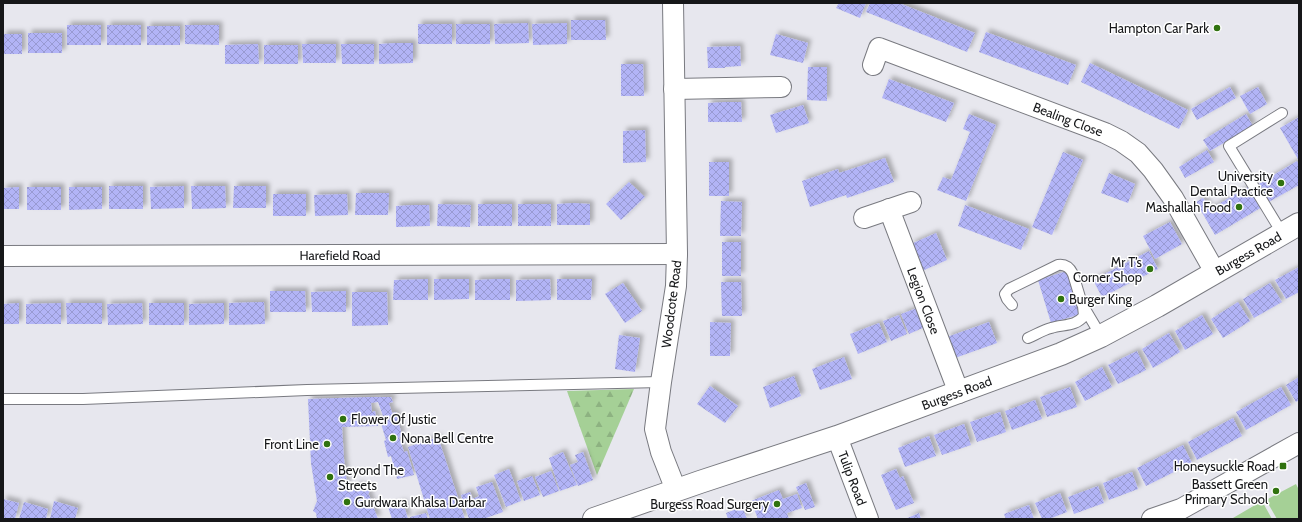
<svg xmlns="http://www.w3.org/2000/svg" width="1302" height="522" viewBox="0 0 1302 522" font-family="Cabin,sans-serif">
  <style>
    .forest { fill: url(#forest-firs) }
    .green { fill: #a5d096 }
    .building { fill: url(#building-cross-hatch); filter: url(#shadow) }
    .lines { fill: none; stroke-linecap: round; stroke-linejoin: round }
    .lane-casing { stroke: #797a80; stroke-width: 12 }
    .street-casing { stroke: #797a80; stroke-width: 22 }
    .primary-casing { stroke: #797a80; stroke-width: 24 }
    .lane { stroke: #fff; stroke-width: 10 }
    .street { stroke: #fff; stroke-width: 20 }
    .primary { stroke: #fff; stroke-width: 22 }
    .poi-dot { fill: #30720f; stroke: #fff; stroke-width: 1.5 }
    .labels { text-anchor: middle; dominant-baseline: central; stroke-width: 3; stroke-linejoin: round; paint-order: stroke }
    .poi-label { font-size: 13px; fill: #161719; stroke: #fff; text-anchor: end }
    .street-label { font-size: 13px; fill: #161719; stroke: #fff }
  </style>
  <defs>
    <pattern id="forest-firs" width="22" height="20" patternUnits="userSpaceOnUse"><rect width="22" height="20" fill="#a5d096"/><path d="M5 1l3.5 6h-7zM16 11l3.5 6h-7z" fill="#8db281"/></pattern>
    <pattern id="building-cross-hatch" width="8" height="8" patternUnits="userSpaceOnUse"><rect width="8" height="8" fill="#b2b4f6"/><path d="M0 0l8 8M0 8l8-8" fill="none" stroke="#989ad2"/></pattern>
    <filter id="shadow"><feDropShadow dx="3.5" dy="-3.5" stdDeviation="2" flood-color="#0004"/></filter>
  </defs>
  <rect width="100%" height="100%" fill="#e7e7ee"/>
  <path class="forest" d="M634,389L597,475L567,391Z"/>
  <path class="green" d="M1296,484L1299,490V519H1277L1266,500Z
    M1262,501L1272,519H1233V518Z"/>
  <path class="building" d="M839,3H866L860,18L836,8Z
    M870,3H899L975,33L967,52L866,12Z
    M571,20H605L606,40H571Z
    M528,23L529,43L495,44L494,24Z
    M567,23V44L533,45L532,24Z
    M418,24H452V44H418Z
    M456,24H490V44H456Z
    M67,25H101V45H67Z
    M107,25H141V45H107Z
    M185,25H219V45L185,44Z
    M147,26H180V45H147Z
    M986,32L1076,65L1068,85L979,52Z
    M28,33H62V53H28Z
    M3,34H22V54H3Z
    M776,34L808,43L803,63L770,55Z
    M396,43H413V63L379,64V44Z
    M258,44L259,64H225V45Z
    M302,44H336V63H303Z
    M341,44H374V64H342Z
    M264,45H298V64H264Z
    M740,46L741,66L725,67L724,57L725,68H708L707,47Z
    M1090,63L1188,110L1179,129L1081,82Z
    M621,64H643L644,96H621Z
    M808,67H827V101L807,100Z
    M889,79L954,103L946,122L882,98Z
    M1230,87L1236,98L1197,120L1191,109Z
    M1258,87L1267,104L1250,114L1240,96Z
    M725,102H741L742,122H708V103Z
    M803,105L809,123L776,133L770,115Z
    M969,114L996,125L966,201L937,190L943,177L951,180L970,132L963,129Z
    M1246,114L1253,126L1210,151L1203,140Z
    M1299,117V161L1280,128Z
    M645,130L646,162L623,163V131Z
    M1207,150L1214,162L1185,178L1179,167Z
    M1063,152L1083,160L1052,235L1032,227Z
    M885,158L894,182L847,198L846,195L810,207L802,181L838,169L839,173Z
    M1297,161L1299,165V185L1267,203L1257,185Z
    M709,162H729V196H709Z
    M1109,173L1135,184L1128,203L1101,193Z
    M629,182L645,197L621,220L606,204Z
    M109,186H143V209H109Z
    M184,186V208L151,209L150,187Z
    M191,186H225L226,208L192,209Z
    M234,186H266V208H233Z
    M1250,186L1262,207L1215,235L1196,202L1203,198L1210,209Z
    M19,187V209H3V188Z
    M27,187H61V210H27Z
    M69,187H102V209L69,210Z
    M356,193H389L388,215H355Z
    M273,194H306V216H273Z
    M347,194L348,215L315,216L314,195Z
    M721,201L742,202L741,236H720Z
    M574,203L590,204V225H557V204Z
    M438,204L471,205L470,227L437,226Z
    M478,204H512V226H478Z
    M518,204H551V226H518Z
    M413,205H429L430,226L396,227V206Z
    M965,205L1029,229L1021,250L958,226Z
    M1170,222L1182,244L1155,259L1143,236Z
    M936,233L947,260L922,271L911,244Z
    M722,242H741V276H722Z
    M1149,251L1158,269L1102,297L1093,280Z
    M1299,267V292L1286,299L1275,280Z
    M1067,271L1081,314L1051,323L1038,280Z
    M428,279V300H393L394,280Z
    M434,279H469V299L434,300Z
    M495,279H510V300H475V280Z
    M550,279L551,300L516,301V280Z
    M557,279H592L591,300H557Z
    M721,282H741L742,316H722Z
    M623,283L642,311L625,323L605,294Z
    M1270,283L1282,302L1254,318L1243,299Z
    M270,291H305L306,312H270Z
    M346,291V312H312L311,292Z
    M352,292H387L388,325L352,326Z
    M264,302L265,324L229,325V303Z
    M1238,302L1250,321L1223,338L1211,319Z
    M19,303V324H3V304Z
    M61,303V324H26V304Z
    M66,303H102V324H67Z
    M142,303L143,324L108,325L107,304Z
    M149,303H184V325H149Z
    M224,303V324L189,325V304Z
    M917,308L925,327L909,334L901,314Z
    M899,315L907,334L891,341L883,321Z
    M1202,315L1213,334L1185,350L1175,331Z
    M710,322L731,323L730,356H710Z
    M989,322L997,343L955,358L947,337Z
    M879,323L887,342L858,354L850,334Z
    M1169,333L1180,352L1153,368L1142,349Z
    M619,335L640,338L635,372L615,369Z
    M1137,351L1146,370L1118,384L1108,365Z
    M844,357L852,379L820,390L812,369Z
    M1102,367L1112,387L1085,401L1075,382Z
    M794,376L801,396L770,408L763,387Z
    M1299,377V400L1296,402L1286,385Z
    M710,386L738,406L725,423L697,404Z
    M1070,387L1077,407L1047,417L1040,397Z
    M1281,387L1291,405L1246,430L1236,412Z
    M370,397H391L393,402L389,403L392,413L396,412L402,436L399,437L404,452L407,451L414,475L397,479L391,456L388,457L384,441L386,440L379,417L383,416L378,402L371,403L372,412L375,411L378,426L342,427L344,459L348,492L355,489L358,484L370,490L368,495H369L378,519H317L316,513L313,511L317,501L311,463L308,399Z
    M1035,400L1042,419L1012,430L1005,411Z
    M1000,412L1006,432L977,442L970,422Z
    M1233,418L1242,436L1197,460L1188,442Z
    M964,424L971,445L942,455L934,435Z
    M929,436L936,456L905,467L898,448Z
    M438,437L465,519H430L408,447Z
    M1183,445L1192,463L1146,486L1137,468Z
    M563,452L577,485L560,491L549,458Z
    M583,452L593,480L578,486L570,465L578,462L575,455Z
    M509,469L521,501L506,507L494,475Z
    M896,469L900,478L903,476L914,503L896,510L881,475Z
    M551,471L559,491L543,497L535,477Z
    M1132,472L1138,489L1109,500L1103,483Z
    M532,476L540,495L524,501L517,481Z
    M492,482L503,512L483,519H469L461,495L470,492L473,499L479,496L476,487Z
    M806,483L815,507L805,510L796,487Z
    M1098,486L1104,503L1074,514L1068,497Z
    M779,490L783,499L797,494L802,508L787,513L789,519H758L751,501Z
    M1060,493L1067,512L1049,519H1042L1035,503Z
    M3,499L19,503L15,519H3Z
    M54,501L78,508L75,519H50Z
    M24,502L48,509L46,519H19Z
    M403,502L408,519H392L388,507Z
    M1029,505L1034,519H1006L1004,514Z
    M742,507L747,519H728L726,513Z
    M426,513L428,519H411L410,517Z
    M919,513L921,519H905Z"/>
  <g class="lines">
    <defs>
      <path id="lane" d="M1282,233L1229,146L1282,113
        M1012,305L1007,299L1005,294L1009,289L1058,265C1065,264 1070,268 1073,274L1082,304L1101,336
        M1028,338C1035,335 1043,330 1051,328C1063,324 1075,327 1084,316L1083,306
        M3,399H83L307,390L661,382"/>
      <g id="street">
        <path d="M673,3L677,254L676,286L661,382L655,429L661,452L676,490"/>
        <path id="s1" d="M873,65L879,48L1105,133L1121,141L1138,153L1153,170L1173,198L1215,272"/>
        <path d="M674,89L781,87"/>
        <path id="s2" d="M889,209L959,393"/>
        <path d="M864,218L911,202"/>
        <path id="s3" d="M3,256L677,254"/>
        <path id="s4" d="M837,437L868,519"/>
        <path d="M1152,519L1181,509L1299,443"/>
      </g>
      <g id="primary">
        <path id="s5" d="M594,519L700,482L837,437L1061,354L1101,336L1157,306L1299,224"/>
      </g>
    </defs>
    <use href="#lane" class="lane-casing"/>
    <use href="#street" class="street-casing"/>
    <use href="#primary" class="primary-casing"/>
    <use href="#lane" class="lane"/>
    <use href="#street" class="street"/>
    <use href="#primary" class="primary"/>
  </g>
  <g class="poi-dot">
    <circle cx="1217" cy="28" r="4"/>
    <circle cx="1281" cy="183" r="4"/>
    <circle cx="1239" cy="207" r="4"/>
    <circle cx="1150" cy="269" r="4"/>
    <circle cx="1061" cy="299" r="4"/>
    <circle cx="343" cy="419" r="4"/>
    <circle cx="393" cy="438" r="4"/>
    <circle cx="327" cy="444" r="4"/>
    <rect x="1279" y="462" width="8" height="8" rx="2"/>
    <circle cx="330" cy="477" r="4"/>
    <circle cx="1276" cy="491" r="4"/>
    <circle cx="347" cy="502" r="4"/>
    <circle cx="777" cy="504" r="4"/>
  </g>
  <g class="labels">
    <g class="poi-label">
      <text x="1209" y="28">Hampton Car Park</text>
      <text x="1273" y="176">University<tspan x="1273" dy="15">Dental Practice</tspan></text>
      <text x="1231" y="207">Mashallah Food</text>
      <text x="1142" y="262">Mr T’s<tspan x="1142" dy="15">Corner Shop</tspan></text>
      <text x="1069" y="299" text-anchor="start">Burger King</text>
      <text x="351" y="419" text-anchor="start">Flower Of Justic</text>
      <text x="401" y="438" text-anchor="start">Nona Bell Centre</text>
      <text x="319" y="444">Front Line</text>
      <text x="1275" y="466">Honeysuckle Road</text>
      <text x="338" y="470" text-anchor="start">Beyond The<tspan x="338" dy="15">Streets</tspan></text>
      <text x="1268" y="484">Bassett Green<tspan x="1268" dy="15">Primary School</tspan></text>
      <text x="355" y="502" text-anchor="start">Gurdwara Khalsa Darbar</text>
      <text x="769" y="504">Burgess Road Surgery</text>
    </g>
    <g class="street-label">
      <text stroke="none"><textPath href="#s1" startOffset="220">Bealing Close</textPath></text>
      <text stroke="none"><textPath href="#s5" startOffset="708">Burgess Road</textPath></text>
      <text stroke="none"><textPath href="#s3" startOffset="337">Harefield Road</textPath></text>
      <text stroke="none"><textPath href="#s2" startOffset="98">Legion Close</textPath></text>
      <text transform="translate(671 304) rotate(-83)">Woodcote Road</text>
      <text stroke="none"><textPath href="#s5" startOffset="384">Burgess Road</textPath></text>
      <text stroke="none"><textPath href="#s4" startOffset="44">Tulip Road</textPath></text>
    </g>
  </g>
  <rect width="1302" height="522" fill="none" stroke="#161719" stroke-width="8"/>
</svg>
